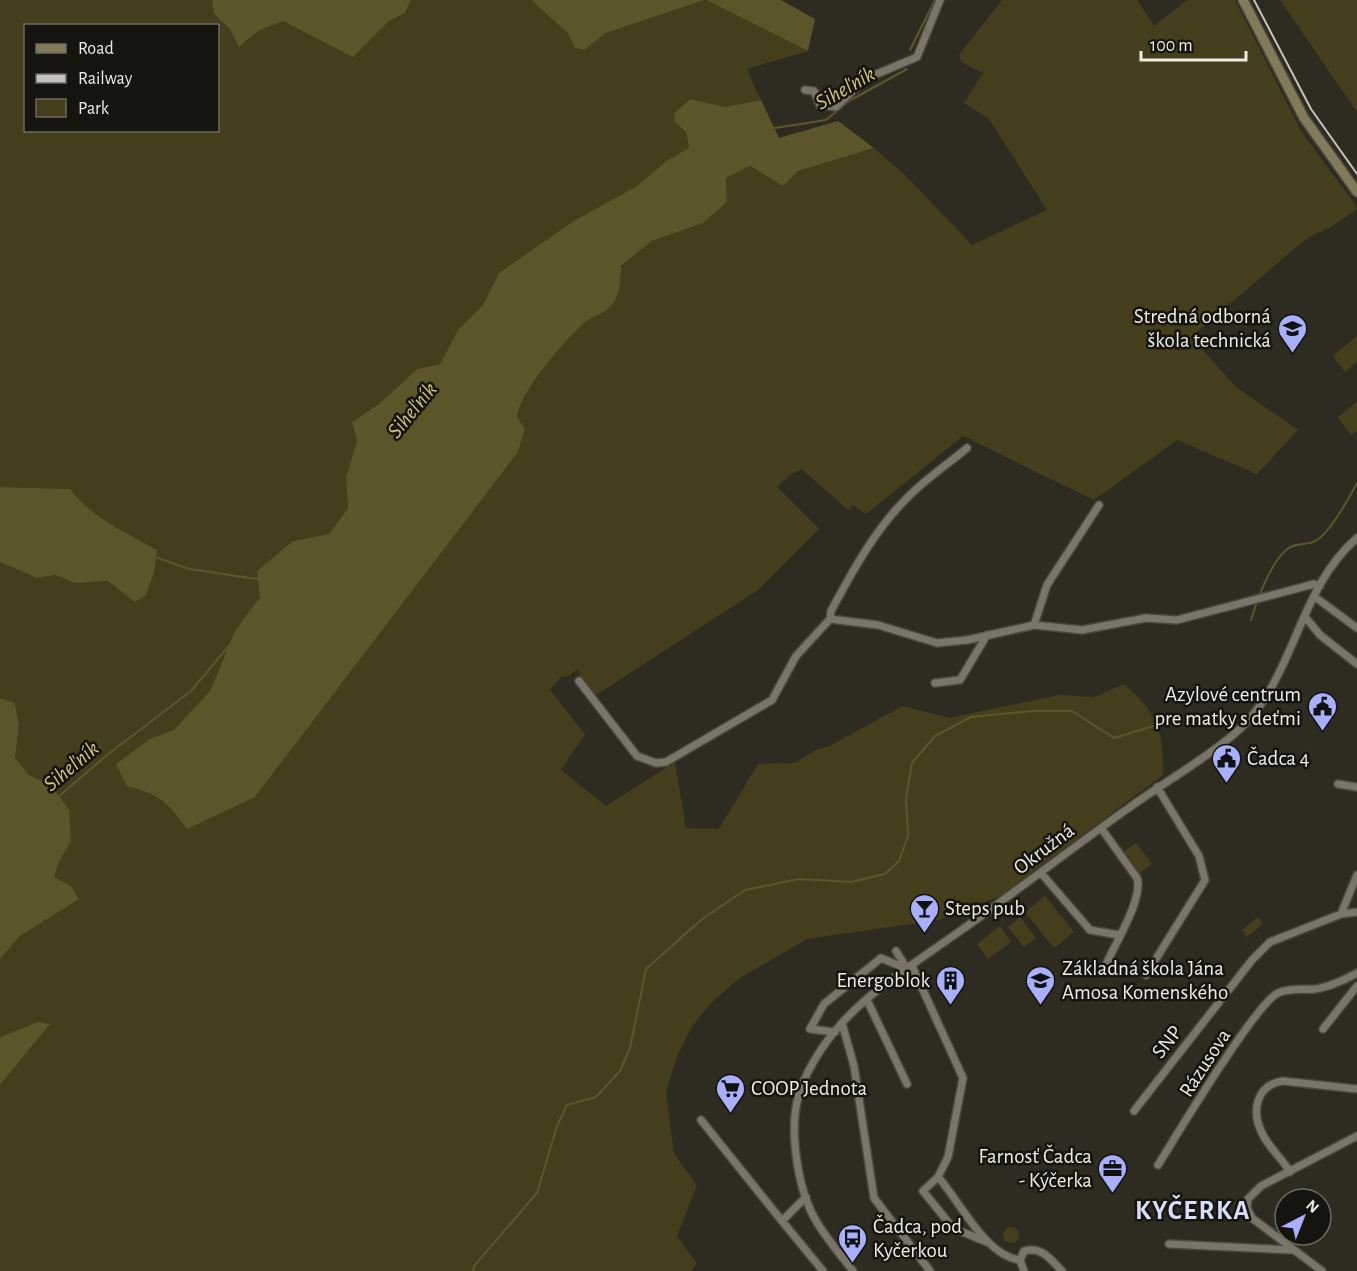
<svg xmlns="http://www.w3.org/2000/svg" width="1357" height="1271" viewBox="0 0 1357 1271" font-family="'Alegreya Sans',sans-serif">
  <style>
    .green { fill: #443e1d; fill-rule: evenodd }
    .forest { fill: #5d552a }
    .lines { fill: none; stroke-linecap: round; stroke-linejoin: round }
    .stream { stroke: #5e562b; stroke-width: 2 }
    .street-casing { stroke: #4a483e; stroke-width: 10 }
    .secondary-casing { stroke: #4a483e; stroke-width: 12 }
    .street { stroke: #797669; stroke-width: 7 }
    .secondary { stroke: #827b59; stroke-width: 9 }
    .rail { stroke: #c5c3bb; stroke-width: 2 }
    .labels { text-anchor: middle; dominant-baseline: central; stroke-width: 5; stroke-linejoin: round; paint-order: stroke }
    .poi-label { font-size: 21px; fill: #edebe4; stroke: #15140f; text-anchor: start }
    .street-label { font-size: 21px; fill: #edebe4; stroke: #15140f }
    .water-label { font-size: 22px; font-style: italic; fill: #d3c57e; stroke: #15140f }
    .district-label { font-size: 27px; font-weight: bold; letter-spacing: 1.5px; fill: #d7dcf9; stroke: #15140f }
  </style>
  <rect width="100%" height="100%" fill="#2e2c20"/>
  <path class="green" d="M0,0H212L214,14L247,42L260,30L283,20L353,56L388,22L405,13L411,0H531L556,21L584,50L606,33L706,0L808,51L747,69L761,100L725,107L689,99L675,112L686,132L689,148L666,161L637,186L572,222L499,273L483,305L458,330L440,364L417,369L379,404L352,422L357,441L346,477L348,508L329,534L293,541L261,597L235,631L210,691L174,731L150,739L127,786L148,792L170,805L255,797L518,452L525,429L517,417C521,391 564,341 584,323C591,317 601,315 608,309C620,299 621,281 621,267L652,241L703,223L727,202L726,178L750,166L783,186L798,171L874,148L905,175L972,245L1047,210L989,119L964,103L983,73L961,62L959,55L1002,0H1137L1154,26L1187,0H1235L1301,131L1354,203L1357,209L1331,227L1307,238L1191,337L1236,387L1298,430L1257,474L1177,440L1094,500L963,436L866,514L853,505L848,510L802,469L791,474L777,487L819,529L758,590L593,697L581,679L578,669L569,676L561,677L550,690L585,734L561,770L606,806L675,762L686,828L719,829L758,764L795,763L816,750L830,746L902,706L949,718L1059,695L1094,697L1124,684C1159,715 1163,729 1163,775L1000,896L938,920L807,939L740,978L711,1003L691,1028L678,1054L666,1092L674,1154L697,1185L677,1236L697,1264L691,1271H0V1085L49,1024L38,1022L0,1037V959L20,936L78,899L71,886L54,878L59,862L71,841L51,785L29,775L15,758L19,725L15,703L0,698V562L37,578L55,575L75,583L108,581L157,550C127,533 91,517 70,489L0,487ZM26,26H218V130H26Z
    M1280,0H1357V112Z
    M1357,336V362L1345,372L1333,356Z
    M1357,402V431L1351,435L1338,417Z
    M1136,843L1152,864L1140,873L1124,851Z
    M1045,896L1074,932L1054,948L1025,912Z
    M1020,917L1036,938L1024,947L1008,927Z
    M1258,917L1263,924L1247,937L1242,930Z
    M1000,926L1011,942L988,959L977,944Z
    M1003 1235a8 8 0 1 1 16 0a8 8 0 1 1-16 0Z"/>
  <path class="forest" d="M212,0H411L405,13L388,22L353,57L283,21L260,30L239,47L230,29L214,14Z
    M531,0H705L606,33L584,50L575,48L568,33Z
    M706,0H781L815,19L808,51Z
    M690,99L725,107L761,100L779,138L838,121L874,148L798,171L783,186L750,166L726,178L727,202L703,223L652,241L621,266C621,281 620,299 608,309C601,315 591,317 584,323C564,341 520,392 517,417L525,429L518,452L255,797L187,829C167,801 160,795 127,786L116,764L150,739L174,730L210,691L235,631L260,597L257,571L293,541L329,534L348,508L346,477L357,441L352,422L379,404L417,369L440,364L458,330L483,305L499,273L572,222L637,186L666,161L689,148L686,132L674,121L675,112Z
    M0,487L70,489C91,517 127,533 157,550L154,573L146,595L135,602L108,581L75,583L55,575L37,578L0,562Z
    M0,698L15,703L19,725L15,758L29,775L51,785L69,810L71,841L59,862L54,877L71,886L79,899L20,936L0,959Z
    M38,1022L50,1024L0,1085V1037Z"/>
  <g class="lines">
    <path class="stream" d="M910,50L935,0
      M0,515L71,527L189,569L284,583
      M1251,620C1257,600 1270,564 1286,550C1293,543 1304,545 1313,542C1328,537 1349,498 1357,483
      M0,862L28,823L107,755L191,691L310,549L337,543L407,437L438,407L515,277L634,209L695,156L731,135L826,120L849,101L907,69
      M473,1271L474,1266L537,1193L557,1126L567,1105L596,1097L620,1071L630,1048L646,969L701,920L745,890L799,879L851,882L885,874L899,861L908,836L906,798L912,763L935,736L971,717L1031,711H1072L1114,738L1160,724H1182"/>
    <defs>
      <path id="street" d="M805,90L814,91L820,105L836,107L865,79L917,57L940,0
        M967,448C947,465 924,480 906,499C874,531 852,572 831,611L830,619L878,625L937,643L967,640L1034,625L1082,630L1146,618L1177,620L1314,584L1320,586
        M1315,597L1357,628
        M1306,618L1320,635L1357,664
        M1034,625L1047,585L1099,505
        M579,681L637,756L656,763L666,762L772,700L796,656L830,619
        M935,683L960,680L987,635
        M1338,784L1357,787
        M1101,828L1137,878C1144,898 1114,945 1106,965
        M1041,873L1090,930L1119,935
        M1341,914L1357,875
        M896,951L906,967
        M912,966L963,1078L948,1157L938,1177L923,1191L953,1228L989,1243
        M1146,975L1205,880L1199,856L1157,787
        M867,1000L907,1084
        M842,1023L854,1066L874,1198L930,1271
        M1323,1029L1357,986
        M835,1032L810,1029L824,1004L881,958L907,969
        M1134,1111L1252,960L1270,942L1341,914L1357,912
        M701,1120L782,1221L806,1197
        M1158,1165C1176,1136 1256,1003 1278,993C1289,988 1303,990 1315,989C1330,987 1344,980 1357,973
        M1290,1172C1282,1158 1268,1147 1262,1133C1251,1111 1256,1085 1283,1081L1357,1089
        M938,1177C960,1201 985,1256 1020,1260
        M782,1221L823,1271
        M1169,1244L1292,1250
        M853,1271C840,1254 825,1237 815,1219C798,1189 790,1135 797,1102C803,1074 823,1044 841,1024C874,987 920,960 960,931C1017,891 1072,848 1130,807C1163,783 1201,762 1233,735C1295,684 1296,590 1357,538
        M1024,1271L1020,1260L1024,1251C1042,1246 1050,1259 1062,1271
        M1322,1271L1252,1218L1247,1208L1248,1199L1261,1186L1357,1136"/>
      <path id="secondary" d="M1243,0L1304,118L1357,192"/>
    </defs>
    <use href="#street" class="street-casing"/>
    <use href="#secondary" class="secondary-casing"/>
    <use href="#street" class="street"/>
    <use href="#secondary" class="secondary"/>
    <path class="rail" d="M1254,0L1311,109L1357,174"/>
  </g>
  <defs>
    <symbol id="school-pin" viewBox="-11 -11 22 30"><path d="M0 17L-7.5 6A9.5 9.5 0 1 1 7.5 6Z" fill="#a8b0fc" stroke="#15140f"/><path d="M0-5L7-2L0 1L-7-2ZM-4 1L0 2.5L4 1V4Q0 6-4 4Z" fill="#111"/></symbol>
    <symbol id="civic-pin" viewBox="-11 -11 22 30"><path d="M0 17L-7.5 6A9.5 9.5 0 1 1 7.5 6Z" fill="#a8b0fc" stroke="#15140f"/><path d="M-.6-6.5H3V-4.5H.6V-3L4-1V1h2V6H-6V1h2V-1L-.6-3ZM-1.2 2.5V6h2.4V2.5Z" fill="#111"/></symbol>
    <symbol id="bar-pin" viewBox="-11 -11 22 30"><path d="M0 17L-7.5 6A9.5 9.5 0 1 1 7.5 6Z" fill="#a8b0fc" stroke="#15140f"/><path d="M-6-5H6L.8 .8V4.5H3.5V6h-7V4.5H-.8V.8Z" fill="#111"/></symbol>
    <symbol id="building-pin" viewBox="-11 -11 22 30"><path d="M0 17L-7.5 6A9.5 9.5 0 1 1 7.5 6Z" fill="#a8b0fc" stroke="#15140f"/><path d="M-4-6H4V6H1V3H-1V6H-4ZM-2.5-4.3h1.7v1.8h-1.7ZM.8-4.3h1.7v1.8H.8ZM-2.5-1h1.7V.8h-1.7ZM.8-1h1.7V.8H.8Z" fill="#111"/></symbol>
    <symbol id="supermarket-pin" viewBox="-11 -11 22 30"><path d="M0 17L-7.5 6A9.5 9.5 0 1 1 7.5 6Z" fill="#a8b0fc" stroke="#15140f"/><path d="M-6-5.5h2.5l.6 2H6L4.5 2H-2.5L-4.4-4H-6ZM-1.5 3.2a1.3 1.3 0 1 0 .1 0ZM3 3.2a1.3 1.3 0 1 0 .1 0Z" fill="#111"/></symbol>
    <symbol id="office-pin" viewBox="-11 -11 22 30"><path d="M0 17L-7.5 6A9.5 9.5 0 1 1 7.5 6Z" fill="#a8b0fc" stroke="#15140f"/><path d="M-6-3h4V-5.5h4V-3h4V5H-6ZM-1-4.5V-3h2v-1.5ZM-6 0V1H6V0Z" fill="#111"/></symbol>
    <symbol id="bus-pin" viewBox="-11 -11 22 30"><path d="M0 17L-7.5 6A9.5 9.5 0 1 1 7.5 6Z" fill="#a8b0fc" stroke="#15140f"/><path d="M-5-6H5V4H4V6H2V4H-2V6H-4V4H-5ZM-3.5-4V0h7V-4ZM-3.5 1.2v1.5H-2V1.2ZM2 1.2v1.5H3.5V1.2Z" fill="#111"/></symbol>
  </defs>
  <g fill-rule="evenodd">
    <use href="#school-pin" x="1276" y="312" width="33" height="45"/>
    <use href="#civic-pin" x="1306" y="690" width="33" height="45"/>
    <use href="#civic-pin" x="1210" y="742" width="33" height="45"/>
    <use href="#bar-pin" x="908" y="892" width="33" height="45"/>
    <use href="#building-pin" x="934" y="964" width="33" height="45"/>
    <use href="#school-pin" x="1024" y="964" width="33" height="45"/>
    <use href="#supermarket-pin" x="714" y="1072" width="33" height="45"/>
    <use href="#office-pin" x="1096" y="1152" width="33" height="45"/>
    <use href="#bus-pin" x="836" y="1222" width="33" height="45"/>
  </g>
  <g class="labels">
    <g class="poi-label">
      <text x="1271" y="316" text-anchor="end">Stredná odborná<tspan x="1271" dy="24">škola technická</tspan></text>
      <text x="1301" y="694" text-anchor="end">Azylové centrum<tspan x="1301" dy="24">pre matky s deťmi</tspan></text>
      <text x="1247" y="758">Čadca 4</text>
      <text x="945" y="908">Steps pub</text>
      <text x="1062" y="968">Základná škola Jána<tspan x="1062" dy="24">Amosa Komenského</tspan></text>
      <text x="930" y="980" text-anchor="end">Energoblok</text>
      <text x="751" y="1088">COOP Jednota</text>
      <text x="1092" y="1156" text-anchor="end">Farnosť Čadca<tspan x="1092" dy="24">- Kýčerka</tspan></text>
      <text x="873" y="1226">Čadca, pod<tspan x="873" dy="24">Kyčerkou</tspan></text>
    </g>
    <g class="street-label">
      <text transform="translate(1044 849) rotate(-37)">Okružná</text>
      <text transform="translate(1167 1042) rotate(-52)">SNP</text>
      <text transform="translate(1205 1063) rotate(-57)">Rázusova</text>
    </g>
    <g class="water-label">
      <text transform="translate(845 88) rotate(-30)">Siheľník</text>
      <text transform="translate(412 410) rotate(-51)">Siheľník</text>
      <text transform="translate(71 766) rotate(-40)">Siheľník</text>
    </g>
    <g class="district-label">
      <text x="1193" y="1210">KYČERKA</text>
    </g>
  </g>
  <rect x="24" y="24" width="195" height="108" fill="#15140f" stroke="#6b6a64" stroke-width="1.5"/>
  <rect x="36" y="44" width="30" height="9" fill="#827b59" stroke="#6b6a64" stroke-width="1.5"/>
  <text x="78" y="54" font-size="18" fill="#edebe4">Road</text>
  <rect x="36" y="74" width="30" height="9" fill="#c5c3bb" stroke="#6b6a64" stroke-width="1.5"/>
  <text x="78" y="84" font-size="18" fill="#edebe4">Railway</text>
  <rect x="36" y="99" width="30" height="18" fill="#443e1d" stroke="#6b6a64" stroke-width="1.5"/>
  <text x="78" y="114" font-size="18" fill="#edebe4">Park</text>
  <g transform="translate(1303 1217) rotate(42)"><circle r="28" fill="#15140f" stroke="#6b6a64" stroke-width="1.5"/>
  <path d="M0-4.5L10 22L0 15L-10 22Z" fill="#a8b0fc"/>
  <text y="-9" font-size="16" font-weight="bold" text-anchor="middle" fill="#edebe4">N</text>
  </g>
  <path d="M1141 51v9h105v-9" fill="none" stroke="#edebe4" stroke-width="3"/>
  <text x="1150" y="51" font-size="18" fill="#edebe4" stroke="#15140f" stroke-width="4.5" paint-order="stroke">100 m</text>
</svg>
